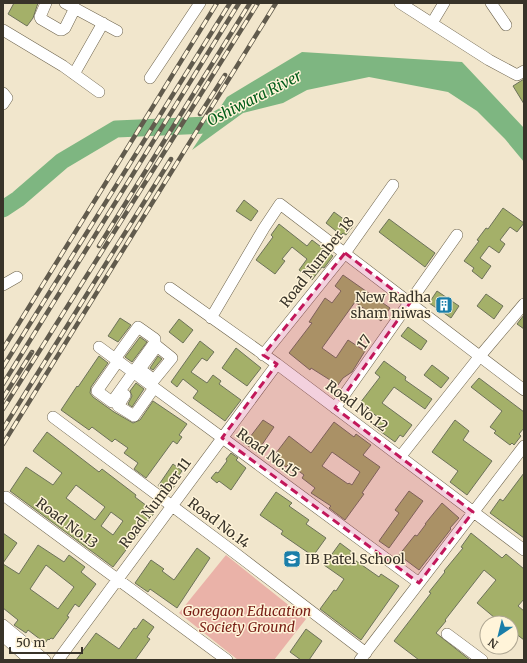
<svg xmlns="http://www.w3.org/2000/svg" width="527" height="663" viewBox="0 0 527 663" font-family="Merriweather,serif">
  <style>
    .green { fill: #eab2a8 }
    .water { fill: #7eb681 }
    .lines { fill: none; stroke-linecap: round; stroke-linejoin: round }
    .river { stroke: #7eb681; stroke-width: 17 }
    .building { fill: #a4b069; stroke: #6d725a; fill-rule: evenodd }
    .minor-casing { stroke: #6c624b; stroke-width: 12 }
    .minor { stroke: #fff; stroke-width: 11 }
    .rail-casing { stroke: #615b4d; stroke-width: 4.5 }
    .rail { stroke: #fff4d9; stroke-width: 3; stroke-dasharray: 9; stroke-linecap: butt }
    .marked { fill: #c2185b; fill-opacity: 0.2; stroke: #c2185b; stroke-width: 3; stroke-dasharray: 8 5; stroke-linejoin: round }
    .labels { text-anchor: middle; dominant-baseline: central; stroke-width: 3; stroke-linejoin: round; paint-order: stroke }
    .street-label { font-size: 14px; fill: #383329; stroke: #fff4d9 }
    .poi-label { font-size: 14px; fill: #383329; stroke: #fff4d9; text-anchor: end }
    .park-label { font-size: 14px; font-style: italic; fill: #791e16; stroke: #fff4d9 }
    .water-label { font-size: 15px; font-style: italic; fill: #025d1a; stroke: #fff4d9 }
  </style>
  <rect width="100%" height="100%" fill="#f1e6cc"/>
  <path class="green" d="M226,555L306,619L274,660H238L179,613Z"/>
  <path class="water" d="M302,52L462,62L524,128V162L505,139L477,111L448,92L369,77L307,90L283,103L243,113L192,150L227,97Z"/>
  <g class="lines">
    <path class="river" d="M3,209L18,199L62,161L116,129L208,125L228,113"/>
  </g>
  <path class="building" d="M14,3H38L33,18L27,26L8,14Z
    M524,79V104L513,86Z
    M244,200L258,211L251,221L236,211Z
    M503,208L524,223L517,232L510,227L500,240L505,244L499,253L489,246L480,258L491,266L482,279L472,271L474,268L464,261L479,241L477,240L486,228L488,229Z
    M334,212L353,226L346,235L343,233L341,235L326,223Z
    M389,219L435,253L425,267L379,232Z
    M279,224L307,246L312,240L333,256L324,268L322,267L312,280L299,270L307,259L292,247L282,259L285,261L275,274L256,260L273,237L271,235Z
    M343,275L390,308L381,321L355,302L322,348L336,358L348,340L365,351L352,372L343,378L338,385L311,368L310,370L289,353L312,323L309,322L325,298L332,303L341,291L335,286Z
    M437,291L459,306L451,318L429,303Z
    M486,294L503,306L494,319L477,306Z
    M524,315V329L517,324Z
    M120,318L131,325L118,342L108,336Z
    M179,319L193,330L183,343L169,332Z
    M408,327L427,341L421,350L401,336Z
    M140,337L147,342L132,362L125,357Z
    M200,341L214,352L207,361L202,358L191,372L207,383L213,375L221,381L219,384L241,400L225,421L193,398L198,391L183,379L177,387L171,382Z
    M236,348L261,368L247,386L222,368Z
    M99,356L108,363L91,387L90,393L93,397L114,412L133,423L140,420L153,401L187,424L179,435L182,437L177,444L173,441L146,478L134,469L138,463L124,453L128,448L115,439L112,442L92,427L89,430L61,410L77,386L78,387Z
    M158,356L162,359L153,370L150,368Z
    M384,361L406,377L405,380L432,399L425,409L394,387L382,403L412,425L403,437L400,435L395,442L373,426L379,418L360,403L380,377L375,373Z
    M432,365L449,378L441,388L424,375Z
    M479,378L524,412V428L519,434L521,436L514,445L512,443L510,445L494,433L496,431L490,427L502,411L471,387Z
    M136,383L144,389L132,407L128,404L132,396L130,391Z
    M263,420L274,427L257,452L241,441L246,434L250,437Z
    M455,420L469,431L463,440L492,461L467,495L450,482L458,471L432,452Z
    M334,422L354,437L356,434L371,445L363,455L380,467L362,493L364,494L345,520L329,508L331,506L311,493L315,488L302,478L304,475L289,464L286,467L273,457L289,436L311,453ZM332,452L360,472L352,485L349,483L348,484L322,466Z
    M47,432L99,472L102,469L136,495L135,497L155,512L113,567L10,491L26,467L53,485L62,473L33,451ZM76,485L105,507L95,520L66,498ZM111,512L123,521L113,535L101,526Z
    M231,453L238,458L236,460L246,468L231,490L219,481L217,483L211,478L216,472L218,473L227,461L226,459Z
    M173,464L182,471L179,475L181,477L170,492L166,489L165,491L158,486Z
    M524,473V538L490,513L500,499L503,501Z
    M409,491L423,501L389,548L379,541L399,513L395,510Z
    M276,492L292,503L289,506L309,520L306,524L326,538L313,556L281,534L283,531L260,515Z
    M442,503L459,518L450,528L451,529L419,570L399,555L415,535L417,536L426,524H425Z
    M3,533L17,543L3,563Z
    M471,533L502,558L506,554L524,569V599L518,606L524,611V640L511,630V623H501L477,603L496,580L484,570L445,620L446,621L436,633L470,660H419L394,641L431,593L429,592L445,572L444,571L463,548L461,547Z
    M340,543L352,552L349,556L379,577L381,574L399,586L361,640L320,609L334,590L336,591L344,579L324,565Z
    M38,545L64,562L69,555L85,567L81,572L96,584L79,607L75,604L67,616L69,617L53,639L51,638L49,640L48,639L45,643L28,630L26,633L14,625L18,620L3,608V564L19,574ZM46,565L74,587L58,609L30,589Z
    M197,548L210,558L177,608L150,589L148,592L135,583L151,560L164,569L162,571L174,580Z
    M143,619L154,627L147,637L150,639L135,660H76L96,633L119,649L134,628L136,629Z
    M306,629L322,641L309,660H301L290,652Z"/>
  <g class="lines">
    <defs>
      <path id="minor" d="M46,3L40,17L41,19L60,30H62L65,28L75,8
        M65,3L117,31
        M400,3L489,60L517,75L524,71
        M491,3L506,25
        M432,23L444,3
        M3,30L63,66L99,92
        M74,74L103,23
        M150,78L200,3
        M3,93L7,98L3,104
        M3,285L17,277
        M170,288L277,364L524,550
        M211,318L264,228L280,204L524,390
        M157,346L172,358L154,380L140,369Z
        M99,347L419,583
        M263,355L345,253L393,185
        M115,359L138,327L155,339V342L112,402L97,391L118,361
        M125,395L118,406L134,416L154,388
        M335,408L457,235
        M53,417L231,550L366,653
        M400,457L480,356L524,304
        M6,497L227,660
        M3,625L45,660
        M447,634L482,660
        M3,636L30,660
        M58,660L277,364
        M360,660L524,446"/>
    </defs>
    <use href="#minor" class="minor-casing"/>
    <use href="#minor" class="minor"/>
    <defs>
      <path id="rail" d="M200,114L225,75
        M99,246L250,3
        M3,349L217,3
        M3,367L230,3
        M3,384L239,3
        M3,398L32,352
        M3,409L258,3
        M3,429L171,159
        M3,444L276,3"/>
    </defs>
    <use href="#rail" class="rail-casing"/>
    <use href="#rail" class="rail"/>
  </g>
  <path class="marked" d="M345,253L410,303L335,408L473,512L419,583L222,438L277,364L263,355Z"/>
  <defs>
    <symbol id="building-square" viewBox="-11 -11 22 22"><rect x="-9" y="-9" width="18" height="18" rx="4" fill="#1a7ea9" stroke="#fff4d9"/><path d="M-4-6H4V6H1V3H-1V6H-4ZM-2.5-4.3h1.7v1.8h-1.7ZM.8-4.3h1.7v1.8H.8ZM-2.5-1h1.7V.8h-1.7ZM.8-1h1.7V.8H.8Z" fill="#fff"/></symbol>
    <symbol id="school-square" viewBox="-11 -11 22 22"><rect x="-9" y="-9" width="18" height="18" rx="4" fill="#1a7ea9" stroke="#fff4d9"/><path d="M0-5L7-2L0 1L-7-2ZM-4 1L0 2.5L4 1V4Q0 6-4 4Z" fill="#fff"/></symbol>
  </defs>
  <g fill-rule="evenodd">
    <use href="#building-square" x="434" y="295" width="20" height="20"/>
    <use href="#school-square" x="282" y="549" width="20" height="20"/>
  </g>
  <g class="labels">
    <g class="street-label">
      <text transform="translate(317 262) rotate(-52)">Road Number 18</text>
      <text transform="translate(364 342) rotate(-55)">17</text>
      <text transform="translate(357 406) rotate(37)">Road No.12</text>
      <text transform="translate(268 453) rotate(36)">Road No.15</text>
      <text transform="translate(155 503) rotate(-53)">Road Number 11</text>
      <text transform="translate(67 523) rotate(37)">Road No.13</text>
      <text transform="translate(219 523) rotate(37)">Road No.14</text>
    </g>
    <g class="poi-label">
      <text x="431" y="297">New Radha<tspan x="431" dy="16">sham niwas</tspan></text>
      <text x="305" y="559" text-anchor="start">IB Patel School</text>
    </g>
    <g class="park-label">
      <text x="247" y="611">Goregaon Education<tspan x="247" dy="16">Society Ground</tspan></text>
    </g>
    <g class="water-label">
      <text transform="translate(254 98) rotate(-27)">Oshiwara River</text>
    </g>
  </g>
  <rect width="527" height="663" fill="none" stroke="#383329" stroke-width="8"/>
  <g transform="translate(499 635) rotate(215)"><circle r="19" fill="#fff4d9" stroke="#afa793"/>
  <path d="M0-3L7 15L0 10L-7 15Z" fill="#1a7ea9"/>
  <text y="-6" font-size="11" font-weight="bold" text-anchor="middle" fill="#383329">N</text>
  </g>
  <path d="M10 647v6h72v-6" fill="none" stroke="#383329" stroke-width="2"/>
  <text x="16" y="647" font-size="12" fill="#383329" stroke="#fff4d9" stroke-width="3" paint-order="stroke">50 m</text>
</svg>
